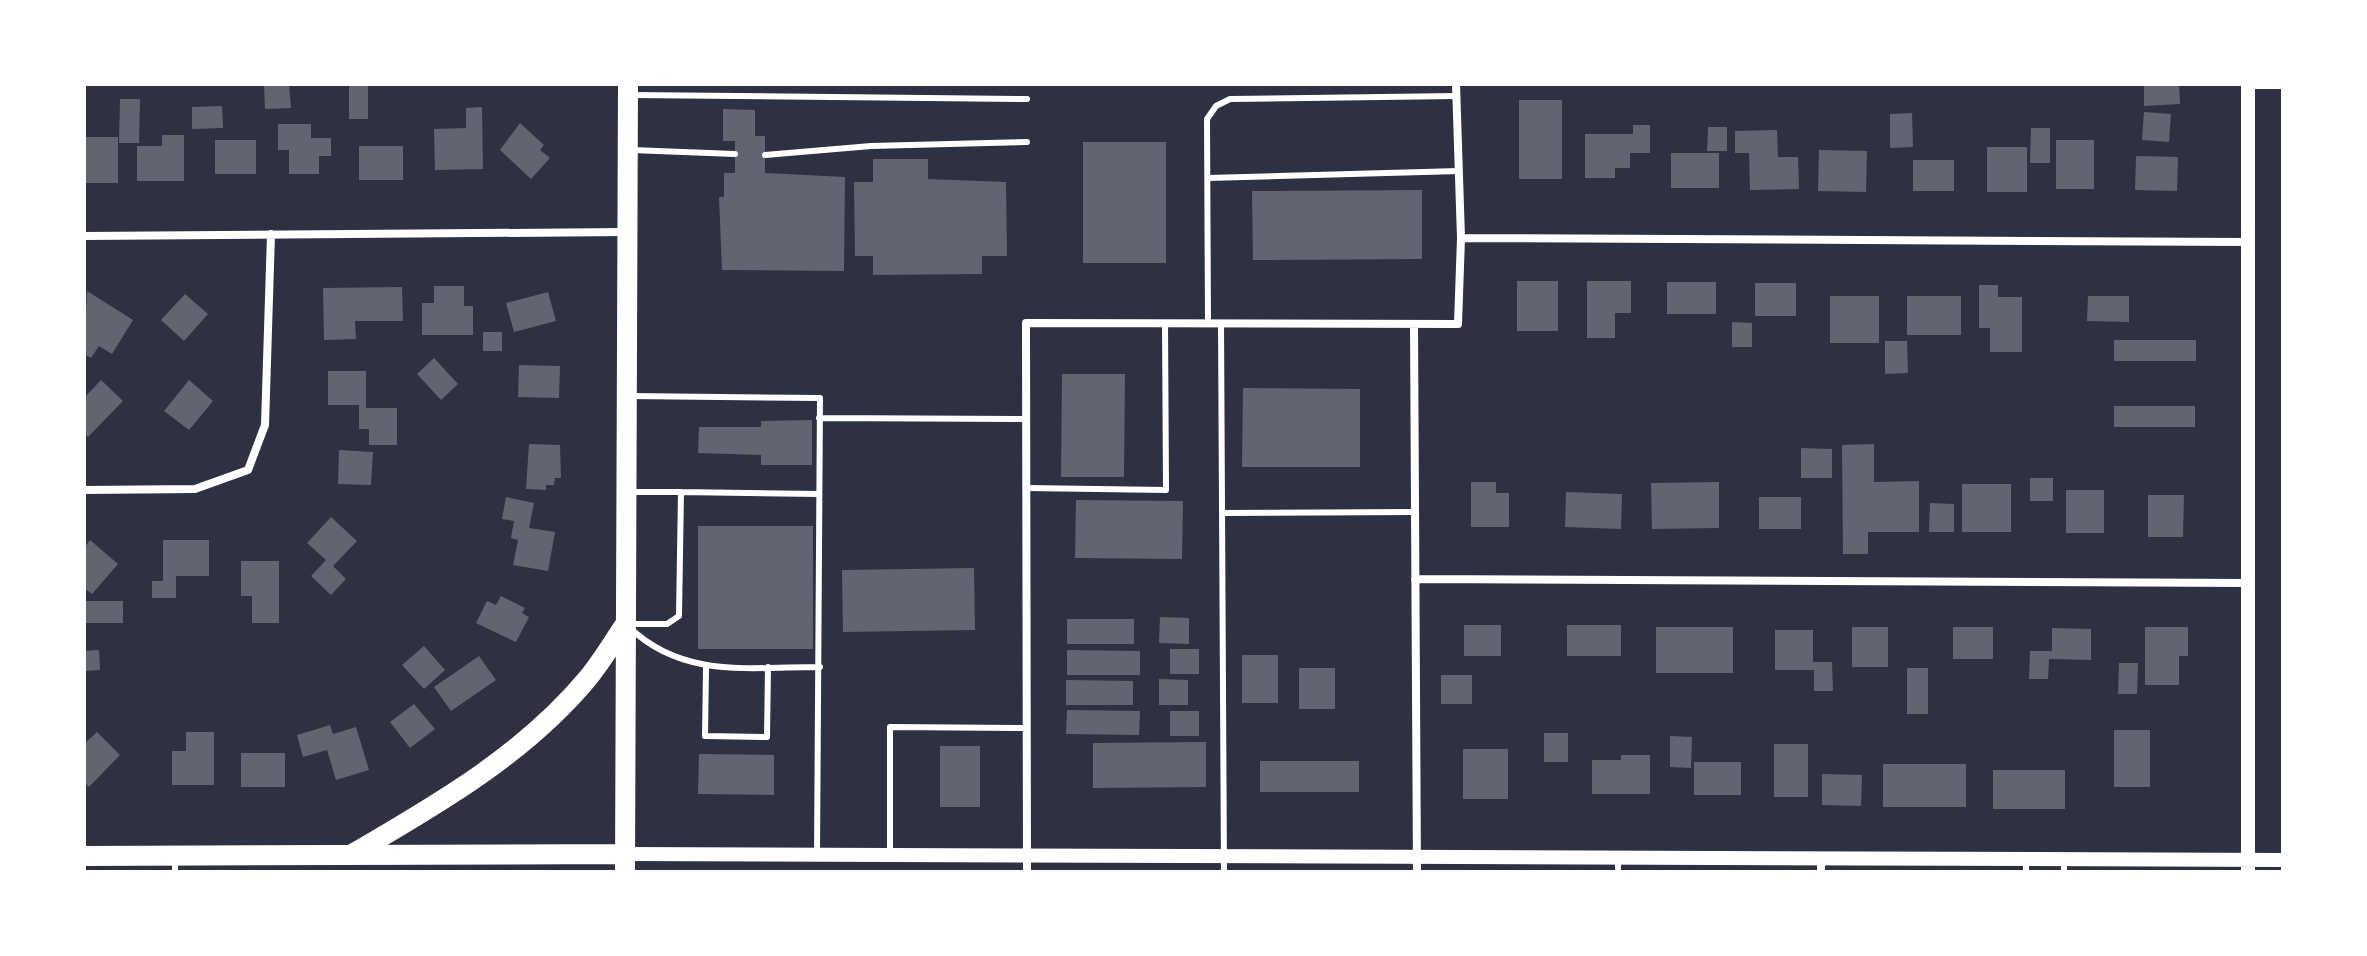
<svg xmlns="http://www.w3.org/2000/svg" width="2367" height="956" viewBox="0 0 2367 956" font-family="'Source Sans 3',sans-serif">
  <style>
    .building { fill: #626471 }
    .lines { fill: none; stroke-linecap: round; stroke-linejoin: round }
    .service { stroke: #fff; stroke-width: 6 }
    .minor { stroke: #fff; stroke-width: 8 }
    .tertiary { stroke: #fff; stroke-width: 14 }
    .primary { stroke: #fff; stroke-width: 20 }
  </style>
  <rect width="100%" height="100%" fill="#2d3142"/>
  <path class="building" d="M264,84H289L291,108L265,109Z
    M349,84H368V119H349Z
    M2144,84H2179L2180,104L2144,106Z
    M120,99H140L139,143H119Z
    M1519,100H1562V179H1519Z
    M222,106L223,128L192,129V107Z
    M482,107L483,169L435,170L434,129L466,128V108Z
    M723,109L755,110V136H765V173L845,177L844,271L722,270L719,197H724V173H735V141H723Z
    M2144,112L2171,114L2169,142L2142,140Z
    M1912,113L1913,147L1890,148V114Z
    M520,123L544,145L540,150L550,158L531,179L500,150Z
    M278,124H311V138H331V156H319V174H289V150H278Z
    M1633,125H1650V153H1630V168H1615V178H1585V134H1633Z
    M1708,127H1727V151H1707Z
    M2031,128H2050V163H2030Z
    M1777,130L1778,157H1798L1799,189L1750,190L1749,153H1735V131Z
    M162,135H184V181H137V146H162Z
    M84,137H118V183H84Z
    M215,140H256V174H215Z
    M2056,140H2094V189H2056Z
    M1083,142H1166V263H1083Z
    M359,146H403V180H359Z
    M1987,147H2027V192H1987Z
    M1819,150L1867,151L1866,192L1818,191Z
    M1671,153H1719V188H1671Z
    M2136,156L2178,157L2177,191L2135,190Z
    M873,159H928V179L1006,182L1007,256H982V274L873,275V256H855L854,182H873Z
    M1913,160H1954V191H1913Z
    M1422,190V259L1253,260L1252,191Z
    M1517,281H1558V331H1517Z
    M1587,281H1631V313H1615V338H1587Z
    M1667,282H1716V314H1667Z
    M1755,283H1796V316H1755Z
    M1979,285H1998V297H2022V352H1990V328H1979Z
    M434,286H464V306H473V335H422V303H434Z
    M402,287L403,321H355L356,339L324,340L323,288Z
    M87,291L133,320L112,354L99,346L91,358L84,354Z
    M548,292L556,321L514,332L506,303Z
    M185,294L208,314L184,341L161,320Z
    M1830,296H1879V343H1830Z
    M1907,296H1961V335H1907Z
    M2088,296H2129V322L2087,321Z
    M1732,322L1752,323V347H1732Z
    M483,332H502V351H483Z
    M2114,340H2196V361H2114Z
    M1885,341H1907L1908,373L1885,374Z
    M434,358L458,384L441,400L417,374Z
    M519,365L560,366L559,398L518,397Z
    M328,371H366V408H397V445H369V429H359V405H328Z
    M1062,374H1125L1124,477H1061Z
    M101,380L123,401L88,437L84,433V398Z
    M189,380L213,401L189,430L164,411Z
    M1243,388L1360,389V467H1242Z
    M2114,406H2195V427H2114Z
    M812,420V465H761V455L698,453L699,427H761V421Z
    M529,444L560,445L561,478H555L554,485H546V490L526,489Z
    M1874,444V482L1919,481V532H1868V554H1843L1842,445Z
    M1801,448L1832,449V478H1801Z
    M339,450L373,452L371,485L338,484Z
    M2030,478H2053V501H2030Z
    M1471,482H1496V493H1509V527H1471Z
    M1719,482V528L1652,529L1651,483Z
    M1962,484H2011V532H1962Z
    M2066,490H2104V533H2066Z
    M1566,492L1622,494L1621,529L1565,527Z
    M2148,495H2184L2183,537H2148Z
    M506,497L534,503L529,528L555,532L548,571L513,565L518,540L511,538L514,521L502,519Z
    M1759,497H1801V529H1759Z
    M1076,500L1183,501L1182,559L1075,558Z
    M1930,503L1954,504V532H1929Z
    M331,517L357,541L333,566L346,579L331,595L311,576L326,560L307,543Z
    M698,526H813V649H698Z
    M90,540L118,564L92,594L84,588V548Z
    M163,540H209V576H176V598H152V581H163Z
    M241,561H279V623H252V596H241Z
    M974,568L975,630L843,632L842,570Z
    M501,596L525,608L522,613L529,617L516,642L476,623L487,601L496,605Z
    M84,601H123V623H84Z
    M1160,617L1189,618V644L1159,643Z
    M1067,619H1134V644H1067Z
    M1464,625H1501V656H1464Z
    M1567,625H1621V656H1567Z
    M1656,627H1733V673H1656Z
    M1852,627H1888V667H1852Z
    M1953,627H1993V659H1953Z
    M2145,627H2188V656H2179V685H2145Z
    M2052,628L2091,629V660L2049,659L2048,679H2029L2030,651H2052Z
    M1775,630H1813V662H1832L1833,691H1814V670H1775Z
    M424,646L445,670L424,689L402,665Z
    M1170,649H1199V674H1170Z
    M99,650L100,670L84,671V651Z
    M1067,650L1140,651V675H1067Z
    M1242,655H1278V703H1242Z
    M479,656L496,680L451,711L434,687Z
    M2119,663H2138L2137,694H2118Z
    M1299,668H1335V709H1299Z
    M1907,668H1928V714H1907Z
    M1441,675H1472V704H1441Z
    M1159,679L1188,680V705H1159Z
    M1066,680L1133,681V705H1066Z
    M414,704L435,729L410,748L390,722Z
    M1067,710L1140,711L1139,735L1066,734Z
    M1170,711H1199V736H1170Z
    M330,725L333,734L356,727L369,770L336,780L327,750L303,757L297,735Z
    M2114,730H2150V787H2114Z
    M97,732L120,755L89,787L84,782V744Z
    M186,732H214V785H172V751H186Z
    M1544,733H1568V762H1544Z
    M1670,736L1692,737L1691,768L1670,767Z
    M1206,742V787L1093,788V743Z
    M1774,744H1808V797H1774Z
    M940,746H980V807H940Z
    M1463,749H1508V799H1463Z
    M241,753H285V787H241Z
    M699,754L774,755V795L698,794Z
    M1621,755H1650V794H1592V760H1621Z
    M1260,761H1359V792H1260Z
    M1694,762H1741V795H1694Z
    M1883,764H1966V807H1883Z
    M1993,770H2065V809H1993Z
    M1822,774L1862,775L1861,806L1822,805Z"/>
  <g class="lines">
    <path class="service" d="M630,95L1027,99
      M631,150L735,154
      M765,155L871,146L1027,142
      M1208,178L1459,171
      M1208,323L1207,119L1216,106L1230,99L1456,96
      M1221,323L1224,872
      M629,396L820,398L817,855
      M819,418L1027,419
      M1027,488L1166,490L1165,323
      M681,492L819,494
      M1222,513L1415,512
      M630,624H667L679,616L681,492H632
      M630,628C684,679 751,667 820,667
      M706,668L705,736L767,737L768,667
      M890,855V727L1027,728
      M1618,858V872
      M175,859V872
      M2026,860V872
      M2064,872V860"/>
    <path class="minor" d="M2248,85H2283
      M84,236L627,232
      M1461,238L2248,242
      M1414,324L1417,872
      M84,490L195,489L248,470L265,425L271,234
      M1415,579L2248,583
      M1821,859V872
      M1027,872L1026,323L1458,324L1461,238L1456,84"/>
    <path class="tertiary" d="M625,854L2283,860
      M2248,872V84"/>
    <path class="primary" d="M354,853C438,804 525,754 588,678C602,661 613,642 626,623
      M84,856L625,854
      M625,872L628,84"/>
  </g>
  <rect width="2367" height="956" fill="none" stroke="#ffffff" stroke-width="172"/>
</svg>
